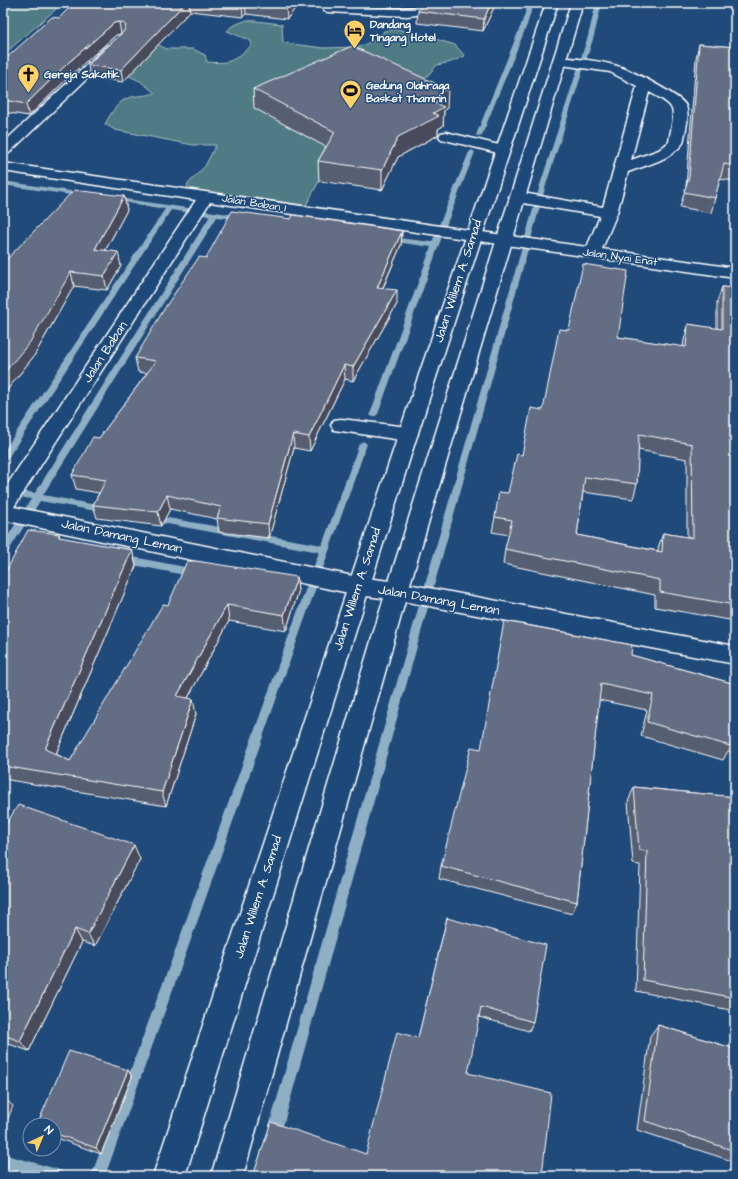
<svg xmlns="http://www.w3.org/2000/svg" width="738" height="1179" viewBox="0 0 738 1179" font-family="'Architects Daughter',sans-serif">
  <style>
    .green { fill: #507c84; stroke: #a8bec2 }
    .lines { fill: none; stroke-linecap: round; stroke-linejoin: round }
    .stream { fill: #8eafc4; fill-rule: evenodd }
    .minor-casing { stroke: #fff; stroke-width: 3 }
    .major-casing { stroke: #fff; stroke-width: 3 }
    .minor { fill: #1f4a7a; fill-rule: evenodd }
    .major { fill: #1f4a7a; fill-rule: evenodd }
    .wall { fill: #565e72; stroke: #fff; fill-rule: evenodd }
    .shaded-wall { fill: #464c5c; stroke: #fff }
    .building { fill: #646d84; stroke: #fff; fill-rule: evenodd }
    .labels { text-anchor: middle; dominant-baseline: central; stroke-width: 3; stroke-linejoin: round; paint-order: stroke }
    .far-poi-label { font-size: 11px; font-weight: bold; fill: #fff; stroke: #1f4a7a; text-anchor: start }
    .far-street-label { font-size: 11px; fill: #fff; stroke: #1f4a7a }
    .street-label { font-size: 13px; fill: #fff; stroke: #1f4a7a }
  </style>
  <rect width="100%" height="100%" fill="#1f4a7a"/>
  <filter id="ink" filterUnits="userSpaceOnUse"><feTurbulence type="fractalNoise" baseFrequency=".025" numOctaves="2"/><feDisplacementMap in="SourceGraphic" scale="8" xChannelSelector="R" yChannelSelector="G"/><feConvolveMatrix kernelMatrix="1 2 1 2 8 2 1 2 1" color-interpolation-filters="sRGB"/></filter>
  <g filter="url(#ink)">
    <path class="green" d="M3,3H63L3,55Z
      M247,20L282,24L283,42L285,43L323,48L359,47L377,39L384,31L397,29L419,34L455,45L465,56L451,62L437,65L413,92L255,108L339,153L324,172L304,209L188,189L187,185L205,166L216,145H193L115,130L105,124C111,113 119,99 132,97C140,95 147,96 155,93L140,81L107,66L142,37L167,49H193L205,55L207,62C231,64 233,61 251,46V41L227,31L232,26Z"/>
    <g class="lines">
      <path class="stream" d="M596,3H602L594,36L546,185L280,1137L278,1142L273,1144L268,1142L266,1137L540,185L588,36Z
        M528,4L533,5L527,25L482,135L477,136L476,135L521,25Z
        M472,150L475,152L444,231L378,414L374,417L371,416L370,414L431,247L389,241L385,239L389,237L432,242L469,152Z
        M3,181L84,193L87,195L84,197L3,185Z
        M112,197L242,216L246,218L242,220L217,217L43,495L107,507L112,510L110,512L107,513L40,501L6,555L3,556V544L31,499L3,494V488L35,493L210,216L171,210L6,461L3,462V452L165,209L110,200L109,199Z
        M363,441L367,444L188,948L105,1176H91L176,948L319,552L151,521L146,518L151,515L322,545L359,444Z
        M123,555L195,569L198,570L200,573L198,576L195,577L123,563L120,562L118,559L120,556Z
        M3,1154L57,1169L62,1171L64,1176H31L3,1168Z"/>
      <defs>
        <path id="minor" d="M436,3H454L452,6L426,14L407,16L328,12L324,11L322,8L324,5L328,4C362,6 403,13 436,3Z
          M111,45L115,46L117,49L115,52L8,154L3,155V143L107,46Z
          M559,57C578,59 598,60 617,66C629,69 682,96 686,106C690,117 685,132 683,143C671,160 646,165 628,172L617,213L602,249L735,268V278L210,202L14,507L358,577L397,582L735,646V664L397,600L358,595L3,520V491L196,200L3,171V163L587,247L600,216L517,202L512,200L509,197L512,194L517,192L603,207L637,86L610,72L554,64L553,61L554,58ZM649,92C680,108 674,109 669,142L659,150L631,160Z
          M446,132L507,147L509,150L507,153L502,154L441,139L439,136L441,133Z
          M341,419L408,427L415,429L418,434L415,439L408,441L334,430L331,425L334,420Z"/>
        <path id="major" d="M546,3H558L415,442L185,1176H153L396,442Z
          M571,3H583L408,591L243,1176H211L386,591Z"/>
      </defs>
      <use href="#minor" class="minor-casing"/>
      <use href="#major" class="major-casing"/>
      <use href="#minor" class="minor"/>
      <use href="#major" class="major"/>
    </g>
    <path class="wall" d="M74,3H299L287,19L246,14L243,17L190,11L123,82L90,77L88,65L121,34L116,35L72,74L29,116L3,112V61L59,18Z
      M376,3H496L483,31L417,23L418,11L424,4L410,6Z
      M699,44L735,47V181L720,179L711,213L680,207L686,187L696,58Z
      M253,89L447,108L444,110L443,126L438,129V135L398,157L382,190L319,181L318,161L326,147L254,108Z
      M124,196L127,210L105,251L121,266L107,290L74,286L34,356L3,395V263Z
      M291,219L402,231L401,245L383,288L397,304L353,381L345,379L310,451L294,448L269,538L219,532L217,519L170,509L161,526L97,518L93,505L99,493L76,489L72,475L147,373L138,372L135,358L206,258Z
      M722,287L735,288V621L655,607V595L503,564L505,549L509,535L492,532L495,517L508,493L522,455L543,410L618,337L683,347L684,340L688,324L717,329V302ZM638,450L687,459V537L663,533L658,548V551L577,535L583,492L633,499L637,484Z
      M59,534L60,538L132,550L136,566L56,754L70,761L168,605L297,577L298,593L286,631L229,621L188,698L196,714L166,806L3,779V577Z
      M631,655L735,684V753L728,751L723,760L641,736L647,710L599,700L577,902L572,914L439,879L441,866L481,749Z
      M634,787L735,797V1011L636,991L640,865L633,864L628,802Z
      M3,829L140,859L95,946L82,942L29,1051L3,1042Z
      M447,918L533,1022L529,1031L479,1017L366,1154L418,1038Z
      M658,1025L735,1049V1162L637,1130L650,1036Z
      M128,1070L132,1077L101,1154L54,1137V1125Z"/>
    <path class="shaded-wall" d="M185,3H189L190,11L123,82L121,70Z
      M244,3H245L246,14L243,17L242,5Z
      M289,3H299L287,19L286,7Z
      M410,3H428L410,6Z
      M491,3H496L483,31L484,19Z
      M119,22L121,34L116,35L72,74L29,116L26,104L69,62L114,23Z
      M448,89L447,108L444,110L443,126L438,129V135L398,157L382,190V170L398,137L434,103L437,94Z
      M124,196L127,210L98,264L95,249Z
      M402,231L401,245L377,301V288Z
      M118,252L121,266L107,290L104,276Z
      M71,272L74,286L34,356L3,395V374Z
      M397,290V304L353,381V367Z
      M344,365L345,379L310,451L309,437Z
      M3,405L8,419L3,427Z
      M293,434L294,448L269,538L268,524Z
      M167,495L170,509L161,526L158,512Z
      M132,550L136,566L52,763L45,749Z
      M297,577L298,593L286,631L284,615Z
      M227,605L229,621L181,711L177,696Z
      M193,699L196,714L166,806L162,792Z
      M134,845L140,859L95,946L88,934Z
      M75,929L82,942L29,1051L20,1041Z
      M128,1070L132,1077L101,1154L96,1148Z
      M6,1100L13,1106L3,1130V1106Z"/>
    <path class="building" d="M74,3H185L121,70L88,65L124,31L126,26L123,23L119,22L114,23L69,62L26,104L3,100V61L52,17L59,18Z
      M226,3H244L242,5Z
      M254,3H289L286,7Z
      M426,3H491L484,19L418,11L422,4Z
      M699,44L735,47V166L724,164L715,198L684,192L689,177Z
      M352,46L448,89L437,94L444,98L434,103L444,107L433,113L439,116L398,137L382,170L318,161L335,132L253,89Z
      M74,190L124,196L95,249L118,252L104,276L71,272L30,342L3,374V263Z
      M232,211L291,219L293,215L402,231L377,288L397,290L353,367L344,365L309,437L293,434L268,524L217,518L221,507L167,495L158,512L93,505L106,480L72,475L93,437L99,438L156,361L135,358L166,306L199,257L206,258Z
      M583,264L628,271L618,337L686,347L688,324L722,329V287L735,288V605L660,592V580L505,549L512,520L495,517L499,492L508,493L517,454L522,455L531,408L543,410L559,329L569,330ZM639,434L692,444L693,538L663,533L662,552L577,535L585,477L637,484Z
      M28,530L59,534V537L132,550L45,749L70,761L163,604L168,605L187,561H196L297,577L284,615L227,605L177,696L193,699L162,792L3,766V577Z
      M504,621L632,645L631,655L735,684V737L732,736L730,746L647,722L653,695L601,684L577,902L441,866L471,747L481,749Z
      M634,787L735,797V998L643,980L647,851L639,850Z
      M18,805L134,845L88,934L75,929L20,1041L3,1035V829Z
      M447,918L546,945L533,1022L481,1007L468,1073L551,1093L542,1176H253L271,1122L366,1154L397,1032L418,1038Z
      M658,1025L735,1049V1151L645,1121Z
      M69,1051L128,1070L96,1148L54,1133V1125H37Z
      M3,1099L6,1100L3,1106Z"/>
  </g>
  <defs>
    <symbol id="hotel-pin" viewBox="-11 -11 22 30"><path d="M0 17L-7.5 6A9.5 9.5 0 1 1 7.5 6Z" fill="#ffd166" stroke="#1f4a7a"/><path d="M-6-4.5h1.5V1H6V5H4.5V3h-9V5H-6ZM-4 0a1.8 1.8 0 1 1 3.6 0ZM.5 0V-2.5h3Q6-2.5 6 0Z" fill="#111"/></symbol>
    <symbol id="church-pin" viewBox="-11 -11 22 30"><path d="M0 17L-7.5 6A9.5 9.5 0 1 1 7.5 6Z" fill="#ffd166" stroke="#1f4a7a"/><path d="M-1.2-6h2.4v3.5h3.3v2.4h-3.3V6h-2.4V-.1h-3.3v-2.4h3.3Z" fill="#111"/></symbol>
    <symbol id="stadium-pin" viewBox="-11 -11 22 30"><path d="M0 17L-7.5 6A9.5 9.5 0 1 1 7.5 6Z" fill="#ffd166" stroke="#1f4a7a"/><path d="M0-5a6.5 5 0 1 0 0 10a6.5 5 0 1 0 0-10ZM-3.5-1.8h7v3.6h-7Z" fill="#111"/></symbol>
  </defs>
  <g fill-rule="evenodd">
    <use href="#hotel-pin" x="342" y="18" width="25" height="34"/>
    <use href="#church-pin" x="16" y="62" width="25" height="34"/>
    <use href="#stadium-pin" x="338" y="78" width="25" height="34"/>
  </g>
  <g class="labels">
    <g class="far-poi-label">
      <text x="370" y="24">Dandang<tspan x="370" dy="13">Tingang Hotel</tspan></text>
      <text x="44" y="74">Gereja Sakatik</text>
      <text x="366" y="85">Gedung Olahraga<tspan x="366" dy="13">Basket Thamrin</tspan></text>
    </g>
    <g class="far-street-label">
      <text transform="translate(254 203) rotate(9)">Jalan Baban I</text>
      <text transform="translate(620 257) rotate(8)">Jalan Nyai Enat</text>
    </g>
    <g class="street-label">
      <text transform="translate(458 281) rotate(-72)">Jalan Willem A. Samad</text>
      <text transform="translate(105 352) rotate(-57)">Jalan Baban</text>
      <text transform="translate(122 536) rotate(12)">Jalan Damang Leman</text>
      <text transform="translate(357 589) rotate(-72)">Jalan Willem A. Samad</text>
      <text transform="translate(439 600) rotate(10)">Jalan Damang Leman</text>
      <text transform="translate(258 897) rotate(-72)">Jalan Willem A. Samad</text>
    </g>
  </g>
  <rect width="738" height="1179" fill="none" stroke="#1f4a7a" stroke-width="16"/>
  <rect x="8" y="8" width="722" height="1163" fill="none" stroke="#fff" stroke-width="1.5" filter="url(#ink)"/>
  <g transform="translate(42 1137) rotate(44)"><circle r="19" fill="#1f4a7a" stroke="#7992af"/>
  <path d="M0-3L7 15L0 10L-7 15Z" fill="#ffd166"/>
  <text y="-6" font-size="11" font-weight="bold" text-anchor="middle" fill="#ffffff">N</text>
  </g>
</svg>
